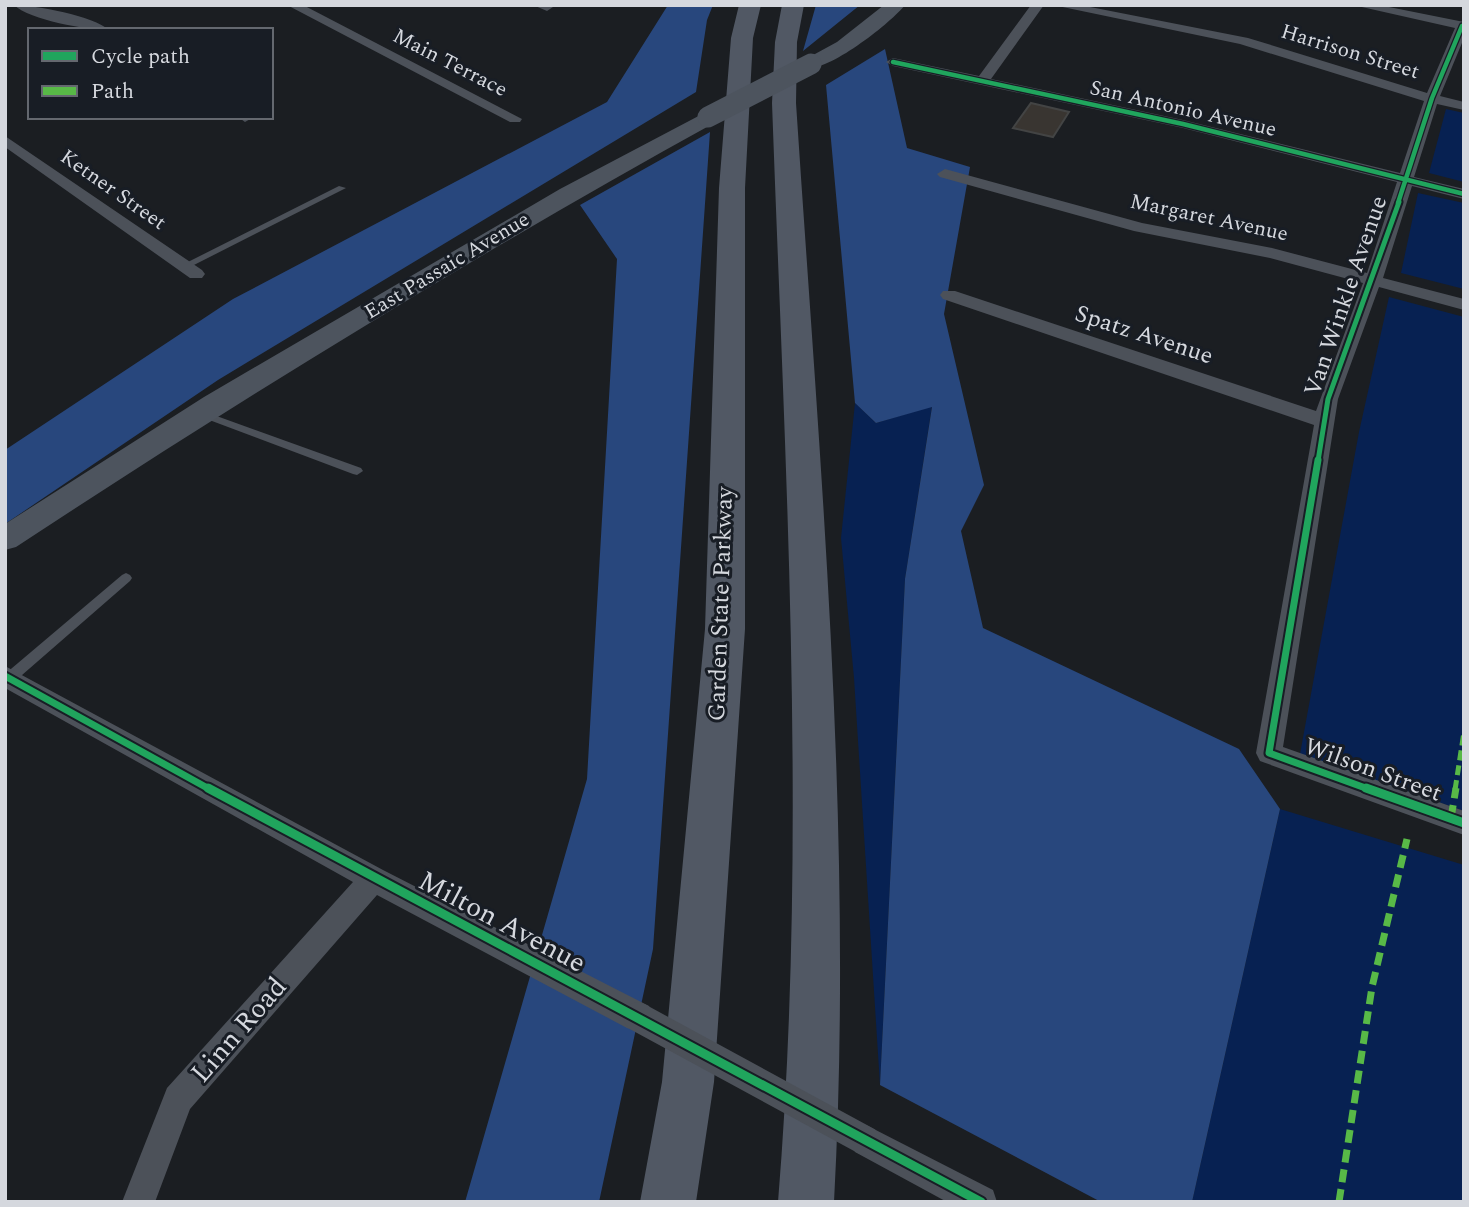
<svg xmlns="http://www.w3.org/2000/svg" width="1469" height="1207" viewBox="0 0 1469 1207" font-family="Spectral,serif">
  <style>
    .green { fill: #072152 }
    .forest { fill: #28477d }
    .building { fill: #393531; stroke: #434444; stroke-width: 2 }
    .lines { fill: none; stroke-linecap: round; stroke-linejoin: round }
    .lane { fill: #4c5159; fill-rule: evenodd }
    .street { fill: #4c5159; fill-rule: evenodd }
    .secondary { fill: #4d545e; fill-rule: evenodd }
    .highway { fill: #515864; fill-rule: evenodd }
    .street-bridge { stroke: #4c5159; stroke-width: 29 }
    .secondary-bridge { stroke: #4d545e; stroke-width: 21 }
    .quiet-far1 { stroke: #58b947; stroke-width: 5; stroke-dasharray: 10 5; stroke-linecap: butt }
    .quiet { stroke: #58b947; stroke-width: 7; stroke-dasharray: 13 7; stroke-linecap: butt }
    .cycleway-far3-casing { stroke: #181d25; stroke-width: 7 }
    .cycleway-far2-casing { stroke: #181d25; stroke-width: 9 }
    .cycleway-far1-casing { stroke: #181d25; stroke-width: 11 }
    .cycleway-casing { stroke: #181d25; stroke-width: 13 }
    .cycleway-far3 { stroke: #20a55d; stroke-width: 4.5 }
    .cycleway-far2 { stroke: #20a55d; stroke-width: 5 }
    .cycleway-far1 { stroke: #20a55d; stroke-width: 7 }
    .cycleway { stroke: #20a55d; stroke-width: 9 }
    .labels { text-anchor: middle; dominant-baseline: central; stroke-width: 6; stroke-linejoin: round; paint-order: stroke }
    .far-street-label { font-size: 21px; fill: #d5d8de; stroke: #181d25 }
    .street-label { font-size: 24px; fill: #d5d8de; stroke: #181d25 }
    .near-street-label { font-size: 28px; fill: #d5d8de; stroke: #181d25 }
  </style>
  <rect width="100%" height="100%" fill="#1b1e22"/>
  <path class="green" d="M1446,109L1464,113V182L1429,173Z
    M1418,193L1464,203V289L1401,273Z
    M1389,297L1464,317V811L1300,754L1359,432Z
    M855,403L876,423L932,406L905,579L880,1085L854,678L841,538Z
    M1280,809L1464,865V1202H1192Z"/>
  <path class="forest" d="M668,5H713L707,20L696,92L218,380L5,524V450L233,299L607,102Z
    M816,5H860L803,51Z
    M885,49L907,148L970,167L944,314L984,485L961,531L983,628L1239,749L1280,809L1192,1202H1101L880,1085L905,579L932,407L876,423L855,403L826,85Z
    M710,132L653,949L599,1202H465L587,779L617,259L580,205Z"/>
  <path class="building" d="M1031,103L1069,112L1053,137L1013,128Z"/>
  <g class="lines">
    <path class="lane" d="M339,186L346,188L188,268H182L180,266Z
      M200,410L361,468L363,471L357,475L353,474L196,415L195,413Z
      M126,573L130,575L132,578L130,581L14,682H5V674L122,575Z"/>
    <path class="street" d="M14,5C35,5 94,16 109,30C87,30 30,20 14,5Z
      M287,5H303L522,119L520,122H510Z
      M533,5H552L553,7L547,11Z
      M1031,5H1044L991,79L1183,120L1400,173L1424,101L1240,44L1053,5H1080L1248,38L1427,93L1455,28L1353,5H1379L1464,22V38L1440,96L1464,102V110L1437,104L1414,177L1464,189V199L1412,186L1383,278L1464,299V310L1379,287L1338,399L1283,747L1464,811V835L1260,761L1256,753L1314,425L943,299L940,295L943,291H955L1316,411L1363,283L1270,258L1134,231L940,177L937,174L945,169L1142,223L1272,248L1367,273L1397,182L1183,128L893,66L886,62L893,58L979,76Z
      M238,117H252V118L245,122Z
      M5,136L202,270L205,274L202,278H190L5,147Z
      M5,666L383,870L649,1006L653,1017L649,1028L638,1032L627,1028L377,895L190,1109L155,1202H122L167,1088L353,882L5,688Z
      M866,1125L993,1190L997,1202H947L855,1152L850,1141L855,1130Z"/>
    <path class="secondary" d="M884,5H905C891,23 826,74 804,68L801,64L804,60L837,42Z
      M708,111L719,117L716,122C477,254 244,397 16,547L5,550V524L204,397L560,189Z"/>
    <path class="highway" d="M739,5H761L753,38L745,188V629L714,1082L696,1202H640L662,1082L705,629L719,188L731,38Z
      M782,5H804L797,42L796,103C820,468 854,836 834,1202H778C808,837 785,468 772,103L775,42Z"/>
    <path class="street-bridge" d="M638,1017L866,1141"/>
    <path class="secondary-bridge" d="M708,117L811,64"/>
    <path class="quiet-far1" d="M1455,790L1464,732"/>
    <path class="quiet" d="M1451,818L1456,788
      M1339,1202L1372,987L1407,839"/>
    <defs>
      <path id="cycleway-far3" d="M893,62L1183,124L1464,194
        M1398,203L1432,98L1462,26"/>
      <path id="cycleway-far2" d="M1318,461L1328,399L1399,202"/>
      <path id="cycleway-far1" d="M1318,460L1269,753L1371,790
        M5,676L211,790"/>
      <path id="cycleway" d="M208,788L981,1202
        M1366,788L1464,823"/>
    </defs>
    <use href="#cycleway-far3" class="cycleway-far3-casing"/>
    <use href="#cycleway-far2" class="cycleway-far2-casing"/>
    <use href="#cycleway-far1" class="cycleway-far1-casing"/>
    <use href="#cycleway" class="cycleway-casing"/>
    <use href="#cycleway-far3" class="cycleway-far3"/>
    <use href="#cycleway-far2" class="cycleway-far2"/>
    <use href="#cycleway-far1" class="cycleway-far1"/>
    <use href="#cycleway" class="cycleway"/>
  </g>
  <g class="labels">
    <g class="far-street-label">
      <text transform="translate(1350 52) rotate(17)">Harrison Street</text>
      <text transform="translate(450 63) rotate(27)">Main Terrace</text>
      <text transform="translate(1183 109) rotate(13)">San Antonio Avenue</text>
      <text transform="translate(113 190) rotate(35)">Ketner Street</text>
      <text transform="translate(1209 218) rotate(12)">Margaret Avenue</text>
      <text transform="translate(447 266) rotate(-31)">East Passaic Avenue</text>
    </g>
    <g class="street-label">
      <text transform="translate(1346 296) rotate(-71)">Van Winkle Avenue</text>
      <text transform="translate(1144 335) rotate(18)">Spatz Avenue</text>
      <text transform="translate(721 604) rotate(-88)">Garden State Parkway</text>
      <text transform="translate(1373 770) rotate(20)">Wilson Street</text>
    </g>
    <g class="near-street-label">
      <text transform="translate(502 922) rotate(28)">Milton Avenue</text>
      <text transform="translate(239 1030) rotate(-49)">Linn Road</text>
    </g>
  </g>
  <rect width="1469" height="1207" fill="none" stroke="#d5d8de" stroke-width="14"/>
  <rect x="28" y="28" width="245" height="91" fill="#181d25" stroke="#64686f" stroke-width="2"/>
  <rect x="42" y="51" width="35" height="10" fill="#20a55d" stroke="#64686f" stroke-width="2"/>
  <text x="91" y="63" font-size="21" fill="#d5d8de">Cycle path</text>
  <rect x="42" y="86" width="35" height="10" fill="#58b947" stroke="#64686f" stroke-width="2"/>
  <text x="91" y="98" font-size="21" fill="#d5d8de">Path</text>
</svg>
